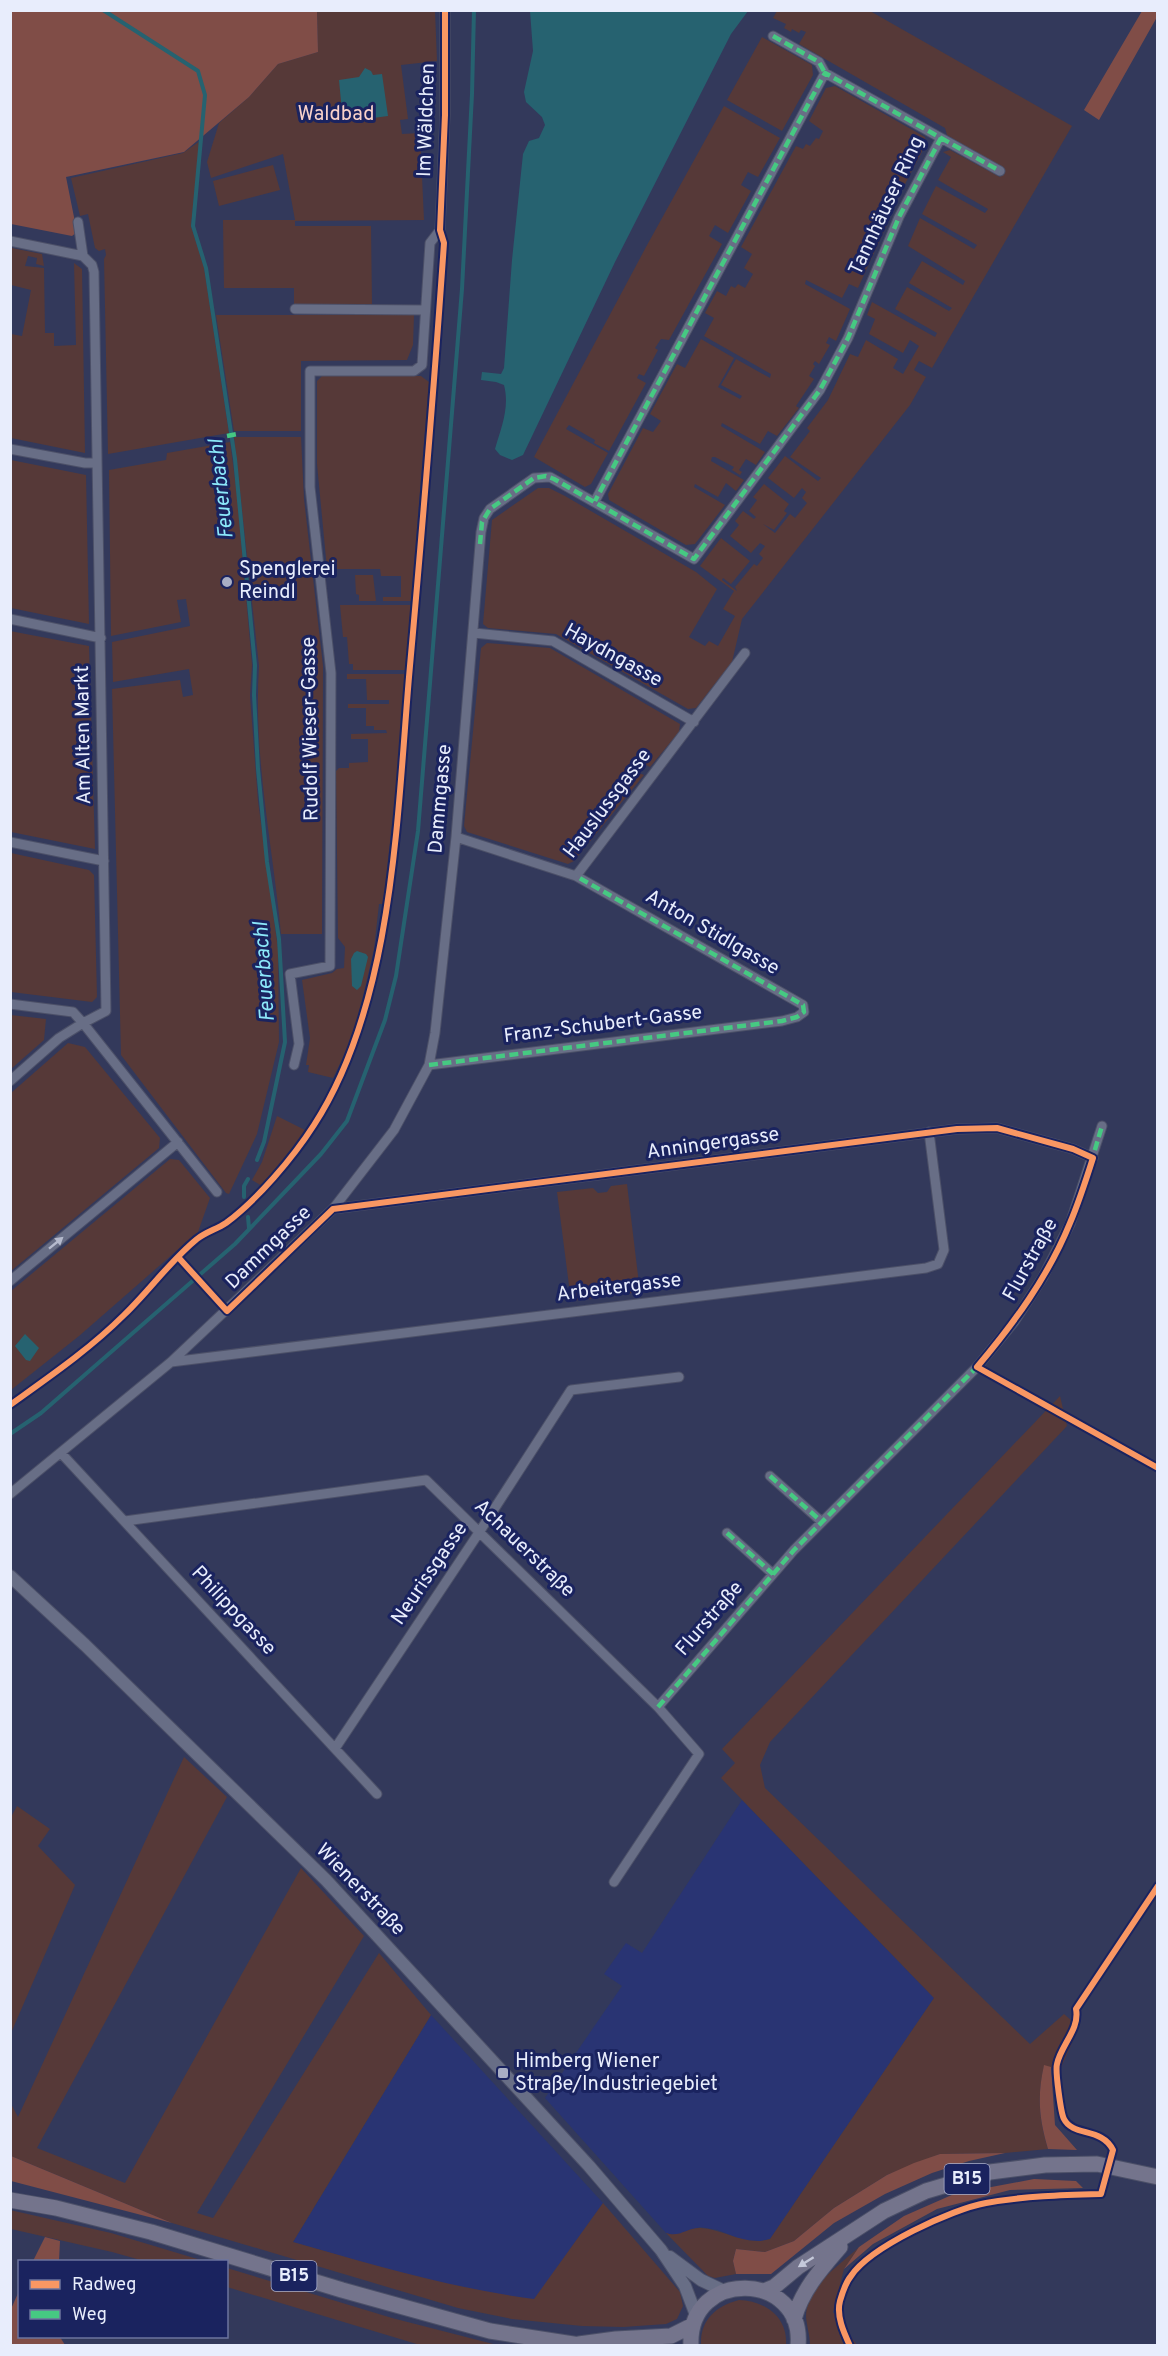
<svg xmlns="http://www.w3.org/2000/svg" width="1168" height="2356" viewBox="0 0 1168 2356" font-family="Overpass,sans-serif">
  <style>
    .built { fill: #293473 }
    .green { fill: #563938 }
    .forest { fill: #804d47 }
    .water { fill: #266270 }
    .lines { fill: none; stroke-linecap: round; stroke-linejoin: round }
    .stream { stroke: #266270; stroke-width: 4 }
    .minor-casing { stroke: #4c5068; stroke-width: 11 }
    .tertiary-casing { stroke: #4c5068; stroke-width: 14 }
    .primary-casing { stroke: #4c5068; stroke-width: 17 }
    .minor { stroke: #686e86; stroke-width: 9 }
    .tertiary { stroke: #686e86; stroke-width: 12 }
    .primary { stroke: #74748c; stroke-width: 15 }
    .quiet { stroke: #46c982; stroke-width: 4.5; stroke-dasharray: 9 4.5; stroke-linecap: butt }
    .cycleway-casing { stroke: #1a235f; stroke-width: 10 }
    .cycleway { stroke: #f99763; stroke-width: 6 }
    .oneway { fill: #b5bacd }
    .oneway2 { fill: #c5c9da }
    .poi-dot { fill: #a9aec4; stroke: #1a235f; stroke-width: 2 }
    .labels { text-anchor: middle; dominant-baseline: central; stroke-width: 6; stroke-linejoin: round; paint-order: stroke }
    .shield { fill: #1a235f; stroke: #aab0cd; stroke-width: 1.5 }
    .shield-label { font-size: 18px; font-weight: bold; fill: #e8edfc }
    .park-label { font-size: 20px; fill: #f9d2ca; stroke: #1a235f }
    .street-label { font-size: 20px; fill: #e8edfc; stroke: #1a235f }
    .poi-label { font-size: 20px; fill: #e8edfc; stroke: #1a235f; text-anchor: start }
    .water-label { font-size: 21px; font-style: italic; fill: #8ce8fa; stroke: #1a235f }
  </style>
  <rect width="100%" height="100%" fill="#33395b"/>
  <path class="built" d="M742,1800L934,1998L770,2239L760,2241L742,2240L718,2230L700,2227L676,2236L666,2233L545,2098L622,1986L604,1974L626,1943L642,1953Z
    M431,2015L603,2203L534,2300L484,2293L420,2279L293,2242Z"/>
  <path class="green" d="M317,11H435L437,61L401,65L408,119L400,120L402,134L420,133L424,220L295,221V226H371L372,304H294V288H224L223,220H295L283,154L211,178L207,162L219,123L249,97L278,64L318,52Z
    M777,11H870L1072,126L932,368L919,361L914,370L926,377L910,405L742,619L732,662L696,708L688,709L556,634L488,628L483,624L492,520L538,488H549L565,496L696,572L717,589L689,637L705,646L709,641L718,646L735,616L723,609L734,591L700,566L721,538L750,561L731,584L723,578L722,580L737,591L735,587L754,564L757,566L763,558L759,554L765,546L760,543L751,553L730,536L739,525L735,521L743,511L754,519L756,517L749,511L757,500L753,497L764,484L789,504L784,511L787,513L774,530L763,524L775,533L790,514L795,518L807,503L802,498L806,492L802,488L794,498L768,478L785,456L818,481L821,478L790,457L810,431L807,428L828,400L850,354L858,357L866,340L898,359L893,368L903,374L919,346L910,340L903,353L869,334L875,319L867,315L872,302L935,337L937,333L895,309L907,287L949,311L952,308L909,283L922,261L963,285L965,281L908,246L920,218L974,249L977,245L922,214L936,186L985,213L988,209L938,180L951,157L943,152L950,150L1000,177L1005,169L947,135L945,128L799,44L806,32L801,30L799,33L792,29L791,32L784,28L786,24L773,18Z
    M762,37L812,65L813,75L782,131L727,100Z
    M835,86L925,137L926,144L903,188L896,184L880,212L890,218L858,288L849,284L842,298L806,280L805,284L850,309L836,341L829,337L826,343L830,345L819,364L815,361L813,364L815,366L809,376L814,379L796,406L799,408L777,436L768,431L760,444L722,423L721,426L765,452L756,465L746,459L739,470L742,472L740,475L732,470L734,467L715,457H712L711,461L744,480L736,491L726,483L718,497L695,484L694,487L725,505L695,544L686,545L609,500L608,494L643,428L653,432L661,421L650,414L677,364L685,368L701,339L734,358L718,387L740,399L742,396L721,385L736,359L770,378L771,374L704,336L714,318L705,313L717,291L726,296L731,286L735,288L738,284L745,288L753,274L744,268L752,254L741,247L796,146L803,149L806,144L810,146L816,138L819,139L823,131L809,121L826,88Z
    M724,106L780,138L758,177L748,172L741,185L751,191L728,233L715,225L709,236L722,244L669,340L661,339L655,348L658,350L644,376L639,374L637,378L646,383L609,451L594,443L595,440L569,425L566,429L608,453L591,484L585,487L534,457L646,247Z
    M200,141L191,226L204,267L229,433L108,454L104,259L106,255L105,249L99,251L95,248L88,214L80,216L71,178L183,153Z
    M273,165L280,190L219,206L213,181Z
    M12,248L42,254L44,266L36,264L37,258L28,256L25,266L44,268L45,333H54V346L76,345L74,263L82,269L85,453L11,438V334L22,336L31,290L11,285Z
    M216,315H414L413,345L407,360L301,361V431H234Z
    M322,376H421L429,382L411,601H383V597H401V576H381L380,569H327L317,464V381Z
    M234,437H301L304,499L323,666L322,934H281C273,846 253,758 259,666Z
    M230,442L237,494L252,665L250,696L258,801L278,949L279,1042L257,1134L229,1194L226,1193L121,1055L112,689L180,680L183,697L193,695L189,669L113,682L112,642L190,626L186,599L177,600L181,622L111,636L109,470L166,460L167,453Z
    M11,460L86,475L89,624L11,608Z
    M355,575H373L376,601H359V595L356,594Z
    M340,605H411L405,670H353V664H349L347,637H343Z
    M10,631L89,646L95,849L11,832Z
    M487,643L550,648L680,724L679,732L650,767L639,761L634,771L644,775L630,792L624,791L623,795L626,797L574,861L568,864L467,832L464,826L481,648Z
    M347,674H405L398,771L383,904H379L374,949L354,1035L333,1078L308,1072L309,1065H306L310,1038L302,980L332,973L337,969L344,968L345,947L338,938L336,771L339,768H349V763L368,762V739H351V734L387,733L386,730H374V726H366V708H348V704H389V700H367L366,679H347Z
    M11,853L89,870L94,875L97,997L92,1002L11,992Z
    M11,1015L46,1019L44,1040L11,1069Z
    M68,1043L85,1047L160,1138L159,1148L11,1271V1093Z
    M277,1116L307,1131L262,1186L252,1180L262,1162Z
    M170,1159L179,1160L210,1198L198,1232L79,1336L11,1390V1291Z
    M627,1184L640,1292L571,1301L557,1192L593,1188L598,1193L607,1192L611,1186Z
    M1060,1396L1067,1426L770,1742L760,1765L765,1788L1030,2044L1064,2014L1079,2027L1060,2070L1044,2066C1037,2097 1039,2119 1048,2149L1005,2153L940,2154L887,2175L834,2208L794,2241L765,2252L736,2249L733,2261L736,2274L715,2278L708,2276L666,2233C680,2238 687,2227 701,2228C724,2229 746,2247 770,2239L934,1998L721,1778L735,1763L722,1749Z
    M184,1757L227,1797L37,2148L125,2183L301,1868L364,1936L197,2213L213,2218L379,1953L431,2015L293,2242C373,2265 451,2288 534,2299L603,2203L680,2292L683,2306L677,2319L666,2324L623,2327L582,2326L512,2319L458,2308L172,2223L11,2156L10,2102L18,2117Z
    M17,1806L50,1829L38,1846L75,1885L11,2033L10,1819Z
    M10,2210L111,2233L204,2261H144L112,2252L11,2229Z
    M859,2247L844,2269L833,2312L857,2345H810C810,2336 807,2327 806,2317C806,2286 839,2266 859,2247Z
    M227,2268L392,2318L497,2345H420L227,2287Z
    M739,2300C765,2301 788,2317 786,2345H701C700,2320 716,2306 739,2300Z"/>
  <path class="forest" d="M10,11H317L318,52L278,64L249,97L184,152L66,177L77,232L72,236L11,224Z
    M1142,11H1157V17L1099,120L1084,110Z
    M1044,2065L1051,2067L1055,2125L1077,2150L1048,2149C1039,2118 1037,2097 1044,2065Z
    M1005,2153L969,2161L932,2173L885,2194L834,2223L771,2274H736L733,2261L736,2249L765,2252L794,2241L834,2208L887,2175L914,2163L940,2154Z
    M11,2156L172,2223L11,2181Z
    M1034,2179L1076,2181L1083,2188L1010,2190L937,2209L873,2244L844,2269L859,2247L904,2216L954,2194Z
    M45,2237L60,2241L59,2261H33Z
    M19,2291L20,2336L60,2337L65,2345H11V2309Z"/>
  <path class="water" d="M530,11H748L731,34L615,262L523,455L512,460L500,455L495,449C501,428 510,408 504,385L496,382L481,380L482,372L501,374L504,368L512,260L523,154L529,141L539,138L545,125L542,117L526,102L524,92L533,51Z
    M365,68L371,71L373,75L382,74L388,116L343,122L339,80L359,77Z
    M357,951L366,954L368,957L361,986L357,990L352,986L351,959L354,953Z
    M25,1334L39,1348L30,1361L26,1360L15,1346Z"/>
  <g class="lines">
    <path class="stream" d="M103,10L198,71L205,95L193,226L206,268L235,459L255,665L254,695L258,769L267,862L279,939L285,1042L264,1142L257,1160
      M244,1197V1186L248,1179
      M248,1217L249,1228
      M10,1434L41,1413L235,1244L321,1154L347,1121L385,1020L396,976L418,831L462,289L472,94L474,10"/>
    <defs>
      <path id="minor" d="M773,36L819,62L825,73
        M941,138L1000,171
        M78,222L83,256L92,265L94,272L106,1011L83,1023L217,1192
        M10,241L83,256
        M295,309L425,310
        M10,449L85,463H97
        M10,619L101,638
        M474,633L553,641L694,722
        M10,842L104,861
        M576,876L745,653
        M10,1004L73,1012L83,1023L59,1038L10,1081
        M294,1065L299,1044L290,974L330,966L331,673L310,487V371H414L422,365L430,243L440,230L445,115V10
        M429,1065L782,1021L797,1017L804,1012L803,1005L576,876L456,837
        M333,1209L957,1129L997,1128L1073,1149L1093,1158
        M10,1281L178,1142
        M171,1362L926,1268L938,1264L944,1250L929,1132
        M61,1453L377,1794
        M770,1476L822,1522
        M10,1494L171,1362L333,1209L394,1130L429,1065L435,1033L456,837L481,532L484,518L490,509L534,478L550,477L694,559L820,390L848,338L899,217L941,138L825,73L595,501
        M125,1521L426,1480L658,1707L699,1754L614,1882
        M727,1533L773,1574
        M658,1707L794,1550L977,1367L1014,1322L1043,1277L1070,1224L1102,1126
        M336,1747L480,1531L571,1390L679,1377"/>
      <path id="tertiary" d="M10,1576L85,1645L326,1880L589,2166L661,2250L685,2286L696,2315
        M670,2257L701,2280L724,2291"/>
      <path id="primary" d="M10,2200L56,2208L151,2232L342,2290L490,2331L586,2346
        M764,2291L774,2287L798,2267L884,2211L926,2191L990,2172L1045,2165L1097,2164L1158,2177
        M794,2319C802,2290 821,2269 840,2247
        M579,2344L616,2339L671,2336L693,2325
        M691,2346C687,2267 805,2271 798,2346"/>
    </defs>
    <use href="#minor" class="minor-casing"/>
    <use href="#tertiary" class="tertiary-casing"/>
    <use href="#primary" class="primary-casing"/>
    <use href="#minor" class="minor"/>
    <use href="#tertiary" class="tertiary"/>
    <use href="#primary" class="primary"/>
    <path class="quiet" d="M773,36L819,62L825,73
      M941,138L1000,171
      M227,436L237,434
      M480,544L482,522L490,509L534,478L546,476L554,479L694,559L820,390L848,338L899,217L941,138L825,73L595,501
      M429,1065L782,1021L797,1017L804,1012L803,1005L576,876
      M1091,1163L1102,1126
      M770,1476L822,1522
      M727,1533L773,1574
      M658,1707L794,1550L980,1364"/>
    <defs>
      <path id="cycleway" d="M178,1257L227,1311L333,1209L957,1129L997,1128L1073,1149L1093,1158C1086,1180 1079,1202 1070,1223C1048,1277 1014,1323 977,1367L1158,1468
        M10,1405C49,1377 90,1349 124,1315C149,1291 170,1261 197,1239C206,1232 217,1229 226,1223C257,1200 293,1158 314,1125C393,1003 397,819 409,677C422,533 434,388 444,243L440,230L445,115V10
        M850,2346C844,2333 836,2316 840,2301C842,2294 846,2282 851,2276C870,2247 952,2209 986,2203C1024,2196 1063,2195 1101,2194L1113,2150C1102,2127 1073,2137 1064,2119C1061,2114 1055,2071 1057,2064C1061,2045 1080,2029 1076,2009L1158,1886"/>
    </defs>
    <use href="#cycleway" class="cycleway-casing"/>
    <use href="#cycleway" class="cycleway"/>
  </g>
  <defs><path id="oneway-solid" d="M-6-.8H1V-3.2L6.5 0L1 3.2V.8H-6Z" transform="scale(1.5)"/></defs>
  <use class="oneway" href="#oneway-solid" transform="translate(56 1243) rotate(-39)"/>
  <use class="oneway2" href="#oneway-solid" transform="translate(806 2262) rotate(148)"/>
  <g class="poi-dot">
    <circle cx="227" cy="582" r="6"/>
    <rect x="497" y="2067" width="12" height="12" rx="3"/>
  </g>
  <g class="labels">
    <g class="shield">
      <rect x="944.5" y="2164" width="45" height="30" rx="4.5"/>
      <rect x="271.5" y="2261" width="45" height="30" rx="4.5"/>
    </g>
    <g class="shield-label">
      <text x="967" y="2179">B15</text>
      <text x="294" y="2276">B15</text>
    </g>
    <g class="park-label">
      <text x="336" y="115">Waldbad</text>
    </g>
    <g class="street-label">
      <text transform="translate(427 120) rotate(-88)">Im Wäldchen</text>
      <text transform="translate(887 206) rotate(-65)">Tannhäuser Ring</text>
      <text transform="translate(613 656) rotate(29)">Haydngasse</text>
      <text transform="translate(311 729) rotate(-91)">Rudolf Wieser-Gasse</text>
      <text transform="translate(84 735) rotate(-91)">Am Alten Markt</text>
      <text transform="translate(441 799) rotate(-85)">Dammgasse</text>
      <text transform="translate(608 804) rotate(-53)">Hauslussgasse</text>
      <text transform="translate(712 933) rotate(30)">Anton Stidlgasse</text>
      <text transform="translate(603 1025) rotate(-7)">Franz-Schubert-Gasse</text>
      <text transform="translate(713 1144) rotate(-8)">Anningergasse</text>
      <text transform="translate(269 1248) rotate(-44)">Dammgasse</text>
      <text transform="translate(1031 1260) rotate(-61)">Flurstraße</text>
      <text transform="translate(619 1288) rotate(-7)">Arbeitergasse</text>
      <text transform="translate(524 1549) rotate(44)">Achauerstraße</text>
      <text transform="translate(430 1574) rotate(-56)">Neurissgasse</text>
      <text transform="translate(233 1611) rotate(47)">Philippgasse</text>
      <text transform="translate(710 1619) rotate(-49)">Flurstraße</text>
      <text transform="translate(360 1890) rotate(46)">Wienerstraße</text>
    </g>
    <g class="poi-label">
      <text x="239" y="570">Spenglerei<tspan x="239" dy="23">Reindl</tspan></text>
      <text x="515" y="2062">Himberg Wiener<tspan x="515" dy="23">Straße/Industriegebiet</tspan></text>
    </g>
    <g class="water-label">
      <text transform="translate(222 489) rotate(-96)">Feuerbachl</text>
      <text transform="translate(265 972) rotate(-94)">Feuerbachl</text>
    </g>
  </g>
  <rect width="1168" height="2356" fill="none" stroke="#e8edfc" stroke-width="24"/>
  <rect x="18" y="2260" width="210" height="78" fill="#1a235f" stroke="#6c749e" stroke-width="1.5"/>
  <rect x="30" y="2280" width="30" height="9" fill="#f99763" stroke="#6c749e" stroke-width="1.5"/>
  <text x="72" y="2290" font-size="18" fill="#e8edfc">Radweg</text>
  <rect x="30" y="2310" width="30" height="9" fill="#46c982" stroke="#6c749e" stroke-width="1.5"/>
  <text x="72" y="2320" font-size="18" fill="#e8edfc">Weg</text>
</svg>
